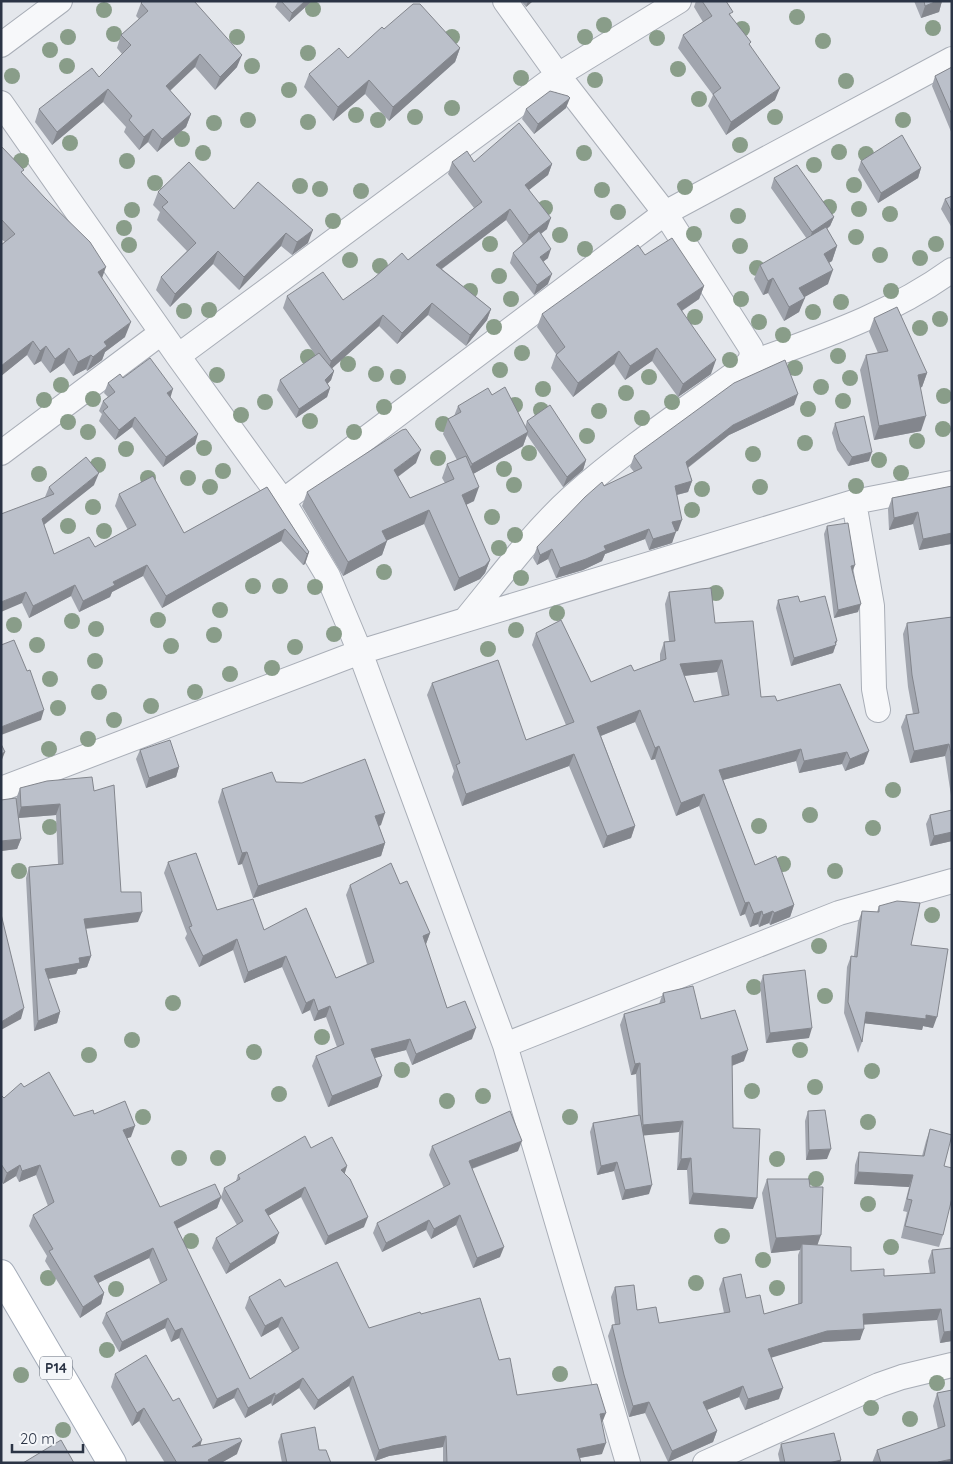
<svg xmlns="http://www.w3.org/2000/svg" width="953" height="1464" viewBox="0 0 953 1464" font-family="Quicksand,sans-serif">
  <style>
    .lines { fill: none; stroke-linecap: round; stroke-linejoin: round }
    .minor-casing { stroke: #a9aeb7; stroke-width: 26 }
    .major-casing { stroke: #a3abb8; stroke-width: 30 }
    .minor { stroke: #f7f8fa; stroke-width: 24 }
    .major { stroke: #fff; stroke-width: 28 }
    .tree { fill: #899d89 }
    .wall { fill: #a1a5ae; fill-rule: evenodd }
    .shaded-wall { fill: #83868d }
    .building { fill: #bbc0ca; stroke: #83868d; fill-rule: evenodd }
    .labels { text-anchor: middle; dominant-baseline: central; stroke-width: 4; stroke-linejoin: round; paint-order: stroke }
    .shield { fill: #f4f6f9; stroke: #676e7b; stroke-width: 1 }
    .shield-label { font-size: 14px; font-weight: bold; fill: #2b3445 }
  </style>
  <rect width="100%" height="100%" fill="#e4e7ec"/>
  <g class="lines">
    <defs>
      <path id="minor" d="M1,45L60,1
        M1,103L178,356L283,501L328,576L360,652L505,1045L628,1463
        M178,356L558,75L679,1
        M748,364C819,338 890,315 952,270
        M1,453L161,333
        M283,501L665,213L952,59
        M854,502L872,606L874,689L878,710
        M465,620C499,579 532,533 572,497C627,448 689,407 748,364L752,356L751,348L665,213L558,75L505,1
        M1,789L360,652L854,502L952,483
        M505,1045L839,913L952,881
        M705,1463L879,1385L902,1377L952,1365"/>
      <path id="major" d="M1,1274L112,1463"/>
    </defs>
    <use href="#minor" class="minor-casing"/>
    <use href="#major" class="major-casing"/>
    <use href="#minor" class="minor"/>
    <use href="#major" class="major"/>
  </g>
  <g class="tree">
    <circle cx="313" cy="9" r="8"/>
    <circle cx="104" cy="10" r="8"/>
    <circle cx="797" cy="17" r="8"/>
    <circle cx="604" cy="25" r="8"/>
    <circle cx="933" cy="28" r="8"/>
    <circle cx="742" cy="29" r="8"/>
    <circle cx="114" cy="34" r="8"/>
    <circle cx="68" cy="37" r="8"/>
    <circle cx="237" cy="37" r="8"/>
    <circle cx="452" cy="37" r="8"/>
    <circle cx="585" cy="37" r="8"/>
    <circle cx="657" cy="38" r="8"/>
    <circle cx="823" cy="41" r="8"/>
    <circle cx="50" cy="50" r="8"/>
    <circle cx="308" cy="53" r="8"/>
    <circle cx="67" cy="66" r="8"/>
    <circle cx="252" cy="66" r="8"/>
    <circle cx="678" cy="69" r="8"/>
    <circle cx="12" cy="76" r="8"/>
    <circle cx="521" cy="78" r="8"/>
    <circle cx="595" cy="80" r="8"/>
    <circle cx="846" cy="81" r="8"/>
    <circle cx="289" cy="90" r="8"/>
    <circle cx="699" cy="99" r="8"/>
    <circle cx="452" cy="108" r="8"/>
    <circle cx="356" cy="115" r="8"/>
    <circle cx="415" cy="117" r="8"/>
    <circle cx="775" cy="117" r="8"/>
    <circle cx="248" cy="120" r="8"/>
    <circle cx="378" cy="120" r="8"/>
    <circle cx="903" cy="120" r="8"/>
    <circle cx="308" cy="122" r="8"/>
    <circle cx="214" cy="123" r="8"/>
    <circle cx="182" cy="139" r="8"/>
    <circle cx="70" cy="143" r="8"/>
    <circle cx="740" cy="145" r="8"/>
    <circle cx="839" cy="152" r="8"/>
    <circle cx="203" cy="153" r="8"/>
    <circle cx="584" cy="153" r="8"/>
    <circle cx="866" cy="154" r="8"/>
    <circle cx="21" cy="161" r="8"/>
    <circle cx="127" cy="161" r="8"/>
    <circle cx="814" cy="165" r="8"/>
    <circle cx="155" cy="183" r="8"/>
    <circle cx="854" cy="185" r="8"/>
    <circle cx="300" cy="186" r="8"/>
    <circle cx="685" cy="187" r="8"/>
    <circle cx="320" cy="189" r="8"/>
    <circle cx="602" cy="190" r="8"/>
    <circle cx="361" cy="191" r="8"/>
    <circle cx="829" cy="207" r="8"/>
    <circle cx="545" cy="208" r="8"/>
    <circle cx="859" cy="209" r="8"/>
    <circle cx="132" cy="210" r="8"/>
    <circle cx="618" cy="212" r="8"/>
    <circle cx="890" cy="214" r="8"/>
    <circle cx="738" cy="216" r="8"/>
    <circle cx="333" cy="221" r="8"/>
    <circle cx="124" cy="228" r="8"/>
    <circle cx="694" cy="234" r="8"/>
    <circle cx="560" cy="235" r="8"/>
    <circle cx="856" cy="237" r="8"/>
    <circle cx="490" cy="244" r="8"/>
    <circle cx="936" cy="244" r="8"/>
    <circle cx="129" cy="245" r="8"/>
    <circle cx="740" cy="246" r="8"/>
    <circle cx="585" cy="249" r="8"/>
    <circle cx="880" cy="255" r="8"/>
    <circle cx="920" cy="258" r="8"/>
    <circle cx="350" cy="260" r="8"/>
    <circle cx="380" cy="266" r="8"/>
    <circle cx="757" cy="268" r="8"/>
    <circle cx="499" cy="276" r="8"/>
    <circle cx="470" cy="291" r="8"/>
    <circle cx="891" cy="291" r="8"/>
    <circle cx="511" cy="299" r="8"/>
    <circle cx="741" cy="299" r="8"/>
    <circle cx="841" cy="302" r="8"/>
    <circle cx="209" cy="310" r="8"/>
    <circle cx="184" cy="311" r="8"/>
    <circle cx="813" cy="312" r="8"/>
    <circle cx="695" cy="317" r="8"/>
    <circle cx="940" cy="319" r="8"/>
    <circle cx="759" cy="322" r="8"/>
    <circle cx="494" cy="327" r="8"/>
    <circle cx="920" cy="328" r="8"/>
    <circle cx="783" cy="335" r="8"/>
    <circle cx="522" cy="353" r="8"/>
    <circle cx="838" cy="356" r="8"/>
    <circle cx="308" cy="357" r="8"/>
    <circle cx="730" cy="360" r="8"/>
    <circle cx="348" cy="364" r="8"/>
    <circle cx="795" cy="368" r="8"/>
    <circle cx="500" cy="370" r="8"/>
    <circle cx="376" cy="374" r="8"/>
    <circle cx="217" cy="375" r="8"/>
    <circle cx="398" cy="377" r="8"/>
    <circle cx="649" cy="377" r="8"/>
    <circle cx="850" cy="378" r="8"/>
    <circle cx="61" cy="385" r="8"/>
    <circle cx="821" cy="387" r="8"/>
    <circle cx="543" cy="389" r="8"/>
    <circle cx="626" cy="393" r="8"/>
    <circle cx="944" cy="396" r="8"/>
    <circle cx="93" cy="399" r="8"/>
    <circle cx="44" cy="400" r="8"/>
    <circle cx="843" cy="401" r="8"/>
    <circle cx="265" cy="402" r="8"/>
    <circle cx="672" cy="402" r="8"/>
    <circle cx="515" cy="405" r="8"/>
    <circle cx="384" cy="407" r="8"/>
    <circle cx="808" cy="409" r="8"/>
    <circle cx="541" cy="410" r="8"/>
    <circle cx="599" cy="411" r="8"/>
    <circle cx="241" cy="415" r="8"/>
    <circle cx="642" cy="418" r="8"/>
    <circle cx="310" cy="421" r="8"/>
    <circle cx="68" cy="422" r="8"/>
    <circle cx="443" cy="424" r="8"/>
    <circle cx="943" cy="429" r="8"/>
    <circle cx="88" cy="432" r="8"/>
    <circle cx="354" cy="432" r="8"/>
    <circle cx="587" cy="436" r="8"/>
    <circle cx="917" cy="441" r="8"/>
    <circle cx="805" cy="443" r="8"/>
    <circle cx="204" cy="448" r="8"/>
    <circle cx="126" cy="449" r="8"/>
    <circle cx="529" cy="453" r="8"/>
    <circle cx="753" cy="454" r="8"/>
    <circle cx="438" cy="458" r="8"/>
    <circle cx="879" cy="460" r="8"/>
    <circle cx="98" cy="465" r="8"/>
    <circle cx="504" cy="469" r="8"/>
    <circle cx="223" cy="471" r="8"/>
    <circle cx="901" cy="473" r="8"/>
    <circle cx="39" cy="474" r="8"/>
    <circle cx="148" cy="478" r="8"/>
    <circle cx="188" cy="478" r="8"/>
    <circle cx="514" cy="485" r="8"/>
    <circle cx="856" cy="486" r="8"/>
    <circle cx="210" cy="487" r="8"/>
    <circle cx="760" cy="487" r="8"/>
    <circle cx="702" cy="489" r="8"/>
    <circle cx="93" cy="507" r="8"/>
    <circle cx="692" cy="510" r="8"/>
    <circle cx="492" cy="517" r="8"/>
    <circle cx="68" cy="526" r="8"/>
    <circle cx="104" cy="531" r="8"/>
    <circle cx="515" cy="535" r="8"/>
    <circle cx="499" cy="548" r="8"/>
    <circle cx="384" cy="572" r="8"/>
    <circle cx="521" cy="578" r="8"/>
    <circle cx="253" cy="586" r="8"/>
    <circle cx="280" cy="586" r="8"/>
    <circle cx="315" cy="587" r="8"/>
    <circle cx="716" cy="593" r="8"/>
    <circle cx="220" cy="610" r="8"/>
    <circle cx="557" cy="613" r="8"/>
    <circle cx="158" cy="620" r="8"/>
    <circle cx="72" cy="621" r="8"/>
    <circle cx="14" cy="625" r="8"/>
    <circle cx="96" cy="629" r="8"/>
    <circle cx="516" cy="630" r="8"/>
    <circle cx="334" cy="634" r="8"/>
    <circle cx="214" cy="635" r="8"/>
    <circle cx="37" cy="645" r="8"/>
    <circle cx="171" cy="646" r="8"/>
    <circle cx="295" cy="647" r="8"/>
    <circle cx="488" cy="649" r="8"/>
    <circle cx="95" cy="661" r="8"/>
    <circle cx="272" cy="668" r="8"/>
    <circle cx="230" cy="674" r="8"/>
    <circle cx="50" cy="679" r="8"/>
    <circle cx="99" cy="692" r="8"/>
    <circle cx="195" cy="692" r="8"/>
    <circle cx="151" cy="706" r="8"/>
    <circle cx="58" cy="708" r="8"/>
    <circle cx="114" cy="720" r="8"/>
    <circle cx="88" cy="739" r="8"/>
    <circle cx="49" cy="749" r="8"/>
    <circle cx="893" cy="790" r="8"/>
    <circle cx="810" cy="815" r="8"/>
    <circle cx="759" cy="826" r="8"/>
    <circle cx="50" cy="827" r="8"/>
    <circle cx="873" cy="828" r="8"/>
    <circle cx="783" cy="864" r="8"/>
    <circle cx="19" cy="871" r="8"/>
    <circle cx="835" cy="871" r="8"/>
    <circle cx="932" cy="915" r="8"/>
    <circle cx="819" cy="946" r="8"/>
    <circle cx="754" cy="987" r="8"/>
    <circle cx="825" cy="996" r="8"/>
    <circle cx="173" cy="1003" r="8"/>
    <circle cx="322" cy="1037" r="8"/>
    <circle cx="132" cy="1040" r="8"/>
    <circle cx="800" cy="1050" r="8"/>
    <circle cx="254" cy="1052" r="8"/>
    <circle cx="89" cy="1055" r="8"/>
    <circle cx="402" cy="1070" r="8"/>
    <circle cx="872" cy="1071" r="8"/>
    <circle cx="815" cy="1087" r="8"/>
    <circle cx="752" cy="1091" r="8"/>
    <circle cx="279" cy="1094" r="8"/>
    <circle cx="483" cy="1096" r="8"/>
    <circle cx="447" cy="1101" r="8"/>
    <circle cx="143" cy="1117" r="8"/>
    <circle cx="570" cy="1117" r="8"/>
    <circle cx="868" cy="1122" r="8"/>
    <circle cx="179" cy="1158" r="8"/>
    <circle cx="218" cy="1158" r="8"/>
    <circle cx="777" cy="1159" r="8"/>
    <circle cx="816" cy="1179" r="8"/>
    <circle cx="868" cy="1204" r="8"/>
    <circle cx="722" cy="1236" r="8"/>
    <circle cx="191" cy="1241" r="8"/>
    <circle cx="891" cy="1247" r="8"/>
    <circle cx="763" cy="1260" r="8"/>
    <circle cx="48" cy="1278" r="8"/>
    <circle cx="696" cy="1283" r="8"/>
    <circle cx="777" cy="1288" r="8"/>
    <circle cx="116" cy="1289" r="8"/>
    <circle cx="107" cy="1350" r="8"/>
    <circle cx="560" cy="1374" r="8"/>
    <circle cx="21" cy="1375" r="8"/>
    <circle cx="937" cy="1383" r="8"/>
    <circle cx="871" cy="1408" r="8"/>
    <circle cx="910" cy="1419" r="8"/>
    <circle cx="63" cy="1430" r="8"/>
  </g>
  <path class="wall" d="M278,1H312L289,22L275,7Z
    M521,1H533L526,7Z
    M696,1H726L731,17L750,45L775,100L726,135L708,106L713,95L678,48L683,35L703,22L694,7Z
    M914,1H942L939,12L921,18Z
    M141,3L237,67L215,90L195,67L170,91L191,114L186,127L157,152L148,142L139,150L124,132L126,127L103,102L52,145L35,122L39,109L99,77L122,54L117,48L121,35L139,19L136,16Z
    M384,29L460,48L455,62L389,121L365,94L333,121L304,87L309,74L348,58Z
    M952,67V134L932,86L935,76Z
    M566,108L534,134L522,119L526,109Z
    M1,146L102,278L125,337L105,352L102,360L87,371L86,369L73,376L64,363L50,373L41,361L34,365L27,355L1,376V245L5,242L1,239Z
    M861,161L921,168L918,178L878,203L858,170Z
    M452,162H474L552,164L548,175L529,190L547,229L541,234L548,258L543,262L548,284L534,295L510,263L513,253L523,244L506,220L442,269L491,309L487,320L466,346L428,315L397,344L379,326L332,368L334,371L331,380L327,384L330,388L327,397L296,418L277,390L280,380L316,356L283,308L287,296L343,300L408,260L474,208L448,174Z
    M774,178L834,217L830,226L827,229L837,246L832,261L829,263L828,284L804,297L799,312L784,321L768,293L763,295L754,279L760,265L807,239L771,188Z
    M158,192L234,209L308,243L292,255L281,246L239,290L213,264L170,307L156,290L161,277L187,251L157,220L160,212L153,205Z
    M952,196V228L941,209L945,199Z
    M645,255L704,286L699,299L682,311L711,374L678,397L652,361L625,380L614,364L573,397L551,368L556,354L537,327L542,314Z
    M874,318L927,373L922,387L920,388L921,431L874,440L860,370L866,355L878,353L869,332Z
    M123,378L170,397L195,444L163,467L132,427L115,440L99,421L102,414L99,411L103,401L108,397L104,393L108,383Z
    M492,395L525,427L527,421L586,460L583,470L563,487L527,435L523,446L473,474L474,501L466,505L490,560L485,573L480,579L454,591L424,524L387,540L382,555L343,576L302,506L307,492L416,463L398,477L410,498L445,483L442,478L447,464L457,460L443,434L448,419L454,416L458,406Z
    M794,405L729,435L688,468L692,481L688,492L677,495L678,531H675L672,543L649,550L645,539L605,554L602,561L583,570L556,578L548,559L537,565L533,558L537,547L604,486L634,472L630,467L634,456Z
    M835,423L869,461L848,466L837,450L832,433Z
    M94,485L44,525L54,554L95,547L128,530L115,506L119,494L184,533L267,487L309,552L305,564L303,565L281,541L162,608L143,576L112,592L110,597L79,612L71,596L29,618L22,603L45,497L49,487Z
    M952,486V558L951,544L919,550L913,524L889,530L888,509L892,498Z
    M827,526L853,572L858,612L834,618L824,534Z
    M669,592L715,623L761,697L777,701L864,764L845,771L842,764L799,773L796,761L723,780L755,865L794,905L790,917L770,925L769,923L759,927L758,924L750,927L745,914L740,916L699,806L676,816L655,759L651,760L635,722L601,736L635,826L631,838L603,848L569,766L462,806L452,777L454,771L427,695L432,683L526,740L566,725L532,645L536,633L591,682L634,671L660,661V654L664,642L669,641L665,604ZM717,672L722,697L694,702L684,676Z
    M778,600L800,602L836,644L833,653L791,666L776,608Z
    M952,617V802L945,756L910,763L901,727L906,715L913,714L908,687L903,634L907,623Z
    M140,750L179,767L176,777L146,788L136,759Z
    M276,782L381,825L379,826L385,843L381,856L253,898L242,864L238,865L218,802L222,789Z
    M20,788L94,791L121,892L138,922L86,929L91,956L87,967L78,969L76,974L48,979L60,1012L57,1023L34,1031L26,878L29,867L58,864L56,815L18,818L21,839L17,849L1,851V800L16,799Z
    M952,810V841L930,846L926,824L930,815Z
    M168,862L217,910L264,930L336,978L367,964L346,895L350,885L400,884L430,933L426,944H425L447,1008L472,1039L412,1065L406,1050L374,1058L378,1087L328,1107L312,1066L316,1056L337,1047L326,1017L314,1021L310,1010L302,1014L282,967L244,983L233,950L199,967L185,938L187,934L164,873Z
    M879,906L911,945L933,1028L923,1026L922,1030L864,1023L862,1042L858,1053L844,1013L847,967L851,956H854L858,922L862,911L877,912Z
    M763,975L809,1038L766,1043L760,985Z
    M663,993L701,1019L744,1061L732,1066L733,1128L753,1209L689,1204L687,1170H677L679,1132L643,1135L649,1194L622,1200L614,1171L597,1175L590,1132L593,1123L638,1115L636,1074L631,1075L620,1025L624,1014L659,1004Z
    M24,1087L74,1116L94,1114L131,1137L126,1138L160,1207L221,1197L224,1188L236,1181L238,1175L311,1148L347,1166L344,1174L364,1227L325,1245L301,1197L268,1216L275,1243L226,1274L212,1248L216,1238L237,1225L221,1198L217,1208L177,1229L250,1379L292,1352L278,1327L261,1337L245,1308L249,1297L285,1287L369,1328L421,1314L499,1360L517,1395L602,1423V1454L580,1458L581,1463H443V1447L389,1456L375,1461L349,1386L314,1410L299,1388L272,1406L271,1403L245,1418L234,1398L213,1409L179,1338L171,1342L165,1328L119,1352L102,1323L106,1313L160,1284L149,1258L98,1283L104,1293L101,1304L80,1318L45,1261L47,1256L29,1226L33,1215L48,1206L36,1175L19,1182L16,1176L3,1184L1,1181V1096L4,1098Z
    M808,1111L827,1159L806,1160L805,1121Z
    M930,1129L944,1166L943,1235L939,1247L901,1238L907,1212L903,1211L909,1187L854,1184L855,1165L859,1152L922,1156L926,1141Z
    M432,1146L518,1151L472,1169L500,1257L473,1268L456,1225L431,1239L426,1230L382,1252L373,1233L377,1223L444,1188L429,1155Z
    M767,1179L817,1245L851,1271L884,1276L930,1274L928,1261L932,1250L952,1341L940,1343L937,1320L864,1324L860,1340L823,1342L771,1357L779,1399L745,1410L739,1397L707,1410L717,1431L713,1442L668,1462L645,1413L629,1417L620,1386L608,1336L612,1325H615L611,1297L615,1287L637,1310L659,1323L724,1313L719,1289L723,1278L764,1314L798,1304V1255L800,1250L771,1253L762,1193Z
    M115,1374L173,1401L201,1445L237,1454L221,1463H165L139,1421L132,1426L111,1387Z
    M952,1390V1463H872L877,1450L938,1429L933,1406L937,1393Z
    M281,1434L319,1450L331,1463H282L278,1442Z
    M781,1444L841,1460L840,1463H780L778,1454Z"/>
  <path class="shaded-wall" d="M305,1H312L289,22L292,13Z
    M528,1H533L526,7Z
    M937,1H942L939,12L921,18L925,6Z
    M460,48L455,62L389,121L393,107Z
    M200,54L195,67L161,99L166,86Z
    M242,55L237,67L215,90L220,77Z
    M369,80L365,94L333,121L338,107Z
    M780,88L775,100L726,135L731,122Z
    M108,89L103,102L52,145L57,132Z
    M570,98L566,108L534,134L538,124Z
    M191,114L186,127L157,152L162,139Z
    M153,129L148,142L139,150L144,137Z
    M552,164L548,175L521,196L525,185Z
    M921,168L918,178L878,203L881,193Z
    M510,209L506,220L432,276L436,265Z
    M834,217L830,226L809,242L812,232Z
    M551,218L547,229L524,246L529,235Z
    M313,230L308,243L292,255L297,242Z
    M286,233L281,246L239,290L244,277Z
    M837,246L832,261L819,268L824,254Z
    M551,249L548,258L536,267L540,257Z
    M218,251L213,264L170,307L175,294Z
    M106,267L101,281L98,272Z
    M833,270L828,284L794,303L799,288Z
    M552,274L548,284L534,295L537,285Z
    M773,278L768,293L763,295L768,281Z
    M704,286L699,299L672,317L677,304Z
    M805,298L799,312L784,321L789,307Z
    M432,303L428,315L397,344L402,333Z
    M491,309L487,320L466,346L470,335Z
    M383,315L379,326L327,373L331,361Z
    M131,322L125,337L105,352L102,360L87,371L93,357L104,342Z
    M33,341L27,355L1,376V366Z
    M46,346L41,361L34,365L40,351Z
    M69,348L64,363L50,373L55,359Z
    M657,348L652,361L625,380L630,366Z
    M619,351L614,364L573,397L578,383Z
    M91,355L86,369L73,376L78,362Z
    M716,360L711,374L678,397L683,384Z
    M334,371L331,380L322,390L325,380Z
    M927,373L922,387L912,389L918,375Z
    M330,388L327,397L296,418L299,409Z
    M173,389L170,399L167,393Z
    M798,394L794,405L729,435L682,472L686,462L733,425Z
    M926,416L921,431L874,440L879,426Z
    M135,417L132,427L115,440L119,430Z
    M528,432L523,446L466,478L472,464Z
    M198,434L195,444L163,467L166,457Z
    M421,450L416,463L389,483L394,470Z
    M872,452L869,461L848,466L852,457Z
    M586,460L583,470L563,487L567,477Z
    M99,473L94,485L37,530L42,519Z
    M692,481L688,492L672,496L675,486Z
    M479,487L474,501L457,509L462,495Z
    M429,510L424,524L377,545L382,531Z
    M918,512L913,524L889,530L894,518Z
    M682,520L678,531L668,533L672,522Z
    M285,529L281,541L162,608L166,596Z
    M649,529L645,539L605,554L602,561L583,570L556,578L560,568L604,546Z
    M676,532L672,543L649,550L653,539Z
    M952,533V541L951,544L919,550L923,539Z
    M387,541L382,555L343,576L348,562Z
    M552,549L548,559L537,565L540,555Z
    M309,552L305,564L303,565L307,554Z
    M490,560L485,573L480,579L454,591L459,578Z
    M147,565L143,576L112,592L110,597L79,612L83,601L113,582Z
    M855,565L852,573L851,566Z
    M75,585L71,596L29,618L33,606Z
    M26,592L22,603L1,612V602Z
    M861,604L858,612L834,618L838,610Z
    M837,641L833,653L791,666L794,658Z
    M722,660L717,672L675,677L680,664Z
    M44,710L41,720L1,735V727Z
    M640,710L635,722L593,739L597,727Z
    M949,744L945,756L910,763L914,751Z
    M659,746L655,759L651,760L655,748Z
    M801,749L796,761L715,782L719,770Z
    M869,751L864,764L845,771L850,759Z
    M5,752L1,762V754Z
    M847,752L842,764L799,773L804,761Z
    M574,754L569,766L462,806L466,794Z
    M179,767L176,777L146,788L149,778Z
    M704,794L699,806L676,816L681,803Z
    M60,804L56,815L18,818L21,807Z
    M385,813L381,825L371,829L375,816Z
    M635,826L631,838L603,848L607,836Z
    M952,832V841L930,846L934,836Z
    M21,839L17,849L1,851V841Z
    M385,843L381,856L253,898L258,886Z
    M247,852L242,864L238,865L242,853Z
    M749,902L745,914L740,916L745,903Z
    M794,905L790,917L770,925L774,913Z
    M762,911L758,924L750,927L754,914Z
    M773,911L769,923L759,927L763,915Z
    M142,912L138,922L80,929L84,919Z
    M430,933L426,944L419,947L423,936Z
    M237,939L233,950L199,967L203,956Z
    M91,956L87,967L78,969L76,974L41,980L45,969L79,958Z
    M286,956L282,967L244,983L248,972Z
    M314,999L310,1010L302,1014L306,1003Z
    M330,1006L326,1017L314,1021L318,1011Z
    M24,1008L21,1019L1,1030V1022Z
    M60,1012L57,1023L34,1031L38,1021Z
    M866,1012L926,1015L937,1017L933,1028L923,1026L922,1030L862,1023Z
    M476,1028L472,1039L412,1065L416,1054Z
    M812,1028L809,1038L766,1043L770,1033Z
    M410,1039L406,1050L367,1060L371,1049Z
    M748,1050L744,1061L728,1067L732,1056Z
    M640,1063L636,1074L631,1075L635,1064Z
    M382,1076L378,1087L328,1107L332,1096Z
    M683,1121L679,1132L639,1136L643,1125Z
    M135,1126L131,1137L119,1141L123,1130Z
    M522,1141L518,1151L465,1171L469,1161Z
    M831,1149L827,1159L806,1160L809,1150Z
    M691,1158L687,1170H677L681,1159Z
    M617,1162L614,1171L597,1175L601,1166Z
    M20,1165L16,1176L3,1184L7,1173Z
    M40,1165L36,1175L19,1182L22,1171Z
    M347,1166L344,1176L341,1170Z
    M858,1172L913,1175L909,1187L854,1184Z
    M652,1185L649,1194L622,1200L625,1190Z
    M305,1187L301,1197L261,1220L265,1210Z
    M693,1193L757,1198L753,1209L689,1204Z
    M221,1197L217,1208L170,1232L174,1222Z
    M460,1215L456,1225L431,1239L434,1229Z
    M368,1217L364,1227L325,1245L328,1236Z
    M429,1220L426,1230L382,1252L386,1243Z
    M279,1233L275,1243L226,1274L230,1264Z
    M821,1235L816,1249L802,1244L800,1250L771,1253L776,1238Z
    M504,1247L500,1257L473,1268L477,1258Z
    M153,1248L149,1258L90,1287L94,1276Z
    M104,1293L101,1304L80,1318L83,1307Z
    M941,1309L937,1320L859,1325L863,1314Z
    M282,1317L278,1327L261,1337L265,1326Z
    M168,1318L165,1328L119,1352L122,1342Z
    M182,1328L179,1338L171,1342L175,1331Z
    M864,1329L860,1340L823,1342L764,1360L768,1349L827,1331Z
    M952,1331V1341L940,1343L944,1332Z
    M353,1376L349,1386L314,1410L318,1400Z
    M303,1378L299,1388L272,1406L275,1396Z
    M743,1386L739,1397L699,1413L703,1402Z
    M238,1388L234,1398L213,1409L217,1399Z
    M783,1388L779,1399L745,1410L748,1399Z
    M275,1393L271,1403L245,1418L248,1408Z
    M649,1402L645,1413L629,1417L633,1406Z
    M144,1408L139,1421L132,1426L137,1413Z
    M606,1413L602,1423L600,1414Z
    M717,1431L713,1442L668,1462L672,1451Z
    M446,1436L443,1447L389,1456L375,1461L379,1450L392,1446Z
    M202,1440L198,1453L192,1447Z
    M242,1441L237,1454L221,1463H207L208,1460Z
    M606,1443L602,1454L573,1459L577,1449Z
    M952,1459V1463H938V1462Z
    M841,1460L840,1463H829Z"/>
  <path class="building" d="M143,1H194L242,55L220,77L200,54L166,86L191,114L162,139L153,129L144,137L129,120L132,116L108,89L57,132L39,109L92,68L99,77L131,45L121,35L148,11L141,3Z
    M281,1H305L292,13Z
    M702,1H726L733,12L729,14L751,42L749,44L780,88L731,122L713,94L721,88L683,35L712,16Z
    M924,1H937L925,6Z
    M413,4H420L460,48L393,107L369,80L338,107L309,74L339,48L348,58L382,27L384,29Z
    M952,67V115L935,76Z
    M550,91L568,96L570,98L538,124L526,109Z
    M519,123L552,164L525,185L551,218L529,235L510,209L436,265L491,309L470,335L432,303L402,333L383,315L331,361L287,296L323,272L343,300L374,278L402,253L408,260L482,202L452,162L467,151L474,162Z
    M902,135L921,168L881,193L861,161Z
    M1,146L24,170L21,172L45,198L90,242L106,267L98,272L131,322L104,342L107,346L93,357L91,355L78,362L69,348L55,359L46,346L40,351L33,341L1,366V245L15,234L1,219Z
    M189,162L234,209L258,182L313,230L297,242L286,233L244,277L218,251L175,294L161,277L196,243L162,207L168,202L158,192Z
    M797,165L834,217L812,232L774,178Z
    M952,196V212L945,199Z
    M826,227L837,246L824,254L833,270L799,288L805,298L789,307L773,278L768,281L760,265Z
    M539,231L551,249L540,257L552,274L537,285L513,253Z
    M672,238L704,286L677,304L716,360L683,384L657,348L630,366L619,351L578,383L556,355L565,347L542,314L638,245L645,255Z
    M897,307L927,373L918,375L926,416L879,426L866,355L888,351L874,318Z
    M319,353L334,371L325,380L330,388L299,409L280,380Z
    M150,358L173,389L167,393L198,434L166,457L135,417L119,430L103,411L108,407L103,401L115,392L108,383L120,374L123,378Z
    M785,360L798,394L733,425L686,462L692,481L675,486L682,520L672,522L676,532L653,539L649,529L604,546L606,550L586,559L560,568L552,549L540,555L537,547L585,497L602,482L604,486L642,468L634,456L734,383Z
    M505,387L528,432L472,464L448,419L461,412L458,406L488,388L492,395Z
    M550,405L586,460L567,477L527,421Z
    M864,416L872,452L852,457L840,441L835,423Z
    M406,429L421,450L394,470L410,498L454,479L447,464L466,456L479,487L462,495L490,560L485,566L459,578L429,510L382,531L387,541L348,562L307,492L402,430Z
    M86,457L99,473L42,519L54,554L89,537L95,547L136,525L119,494L153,476L184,533L267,487L309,552L307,554L285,529L166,596L147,565L113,582L115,585L83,601L75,585L33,606L26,592L1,602V514L54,494L49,487Z
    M952,486V533L923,539L918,512L894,518L892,498Z
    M848,523L855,565L851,566L861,604L838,610L827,526Z
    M711,588L715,623L753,621L761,697L775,696L777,701L840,684L869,751L850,759L847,752L804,761L801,749L719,770L755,865L776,856L794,905L774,913L773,911L763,915L762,911L754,914L749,902L745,903L704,794L681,803L659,746L655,748L640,710L597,727L635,826L607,836L574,754L466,794L456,765L460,763L432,683L498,660L526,740L574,722L536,633L561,620L591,682L631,665L634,671L666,659L664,642L675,641L669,592ZM722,660L729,695L694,702L680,664Z
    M798,596L800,602L825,596L837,641L835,642L836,645L794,658L778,600Z
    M952,617V760L949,744L914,751L906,715L919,713L912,675L907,623Z
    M14,640L27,671L30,670L44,710L1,727V645Z
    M170,740L179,767L149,778L140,750Z
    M1,744L5,752L1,754Z
    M365,759L385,813L375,816L385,843L258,886L247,852L242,853L222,789L272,772L276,782L302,783Z
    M92,777L94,791L114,785L121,892H141L142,912L84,919L91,956L79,958L80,963L45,969L60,1012L38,1021L29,867L63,864L60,804L21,807L20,788L47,781Z
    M16,798L21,839L1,841V800Z
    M952,810V832L934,836L930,815Z
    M196,853L217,910L253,899L264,930L306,908L336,978L374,962L350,885L391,863L400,884L407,881L430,933L423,936L447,1008L465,1001L476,1028L416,1054L410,1039L371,1049L382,1076L332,1096L316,1056L344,1044L330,1006L318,1011L314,999L306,1003L286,956L248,972L237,939L203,956L189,927L192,926L168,862Z
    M897,901L920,903L911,945L948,949L937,1017L926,1015V1019L866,1012L862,1042L848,1002L851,956L857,957L862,911L879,912V906Z
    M1,914L24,1008L1,1022Z
    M805,970L812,1028L770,1033L763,975Z
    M693,986L701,1019L735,1010L748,1050L732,1056L733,1128L760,1129L757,1198L693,1193L691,1158L681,1159L683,1121L643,1125L640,1063L635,1064L624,1014L665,1002L663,993Z
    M49,1072L74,1116L93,1110L94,1114L125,1101L135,1126L123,1130L160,1207L215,1184L221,1197L174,1222L250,1379L299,1348L282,1317L265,1326L249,1297L280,1279L285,1287L337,1262L369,1328L420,1312L421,1314L480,1298L499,1360L510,1358L517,1395L597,1384L606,1413L600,1414L606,1443L577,1449L581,1463H447L446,1436L392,1446L379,1450L353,1376L318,1400L303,1378L275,1396V1393L248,1408L238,1388L217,1399L182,1328L175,1331L168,1318L122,1342L106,1313L167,1280L153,1248L94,1276L104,1293L83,1307L49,1251L53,1249L33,1215L54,1202L40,1165L22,1171L20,1165L7,1173L1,1164V1096H2L4,1098L21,1083L24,1087Z
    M825,1110L831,1149L809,1150L808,1111Z
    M510,1111L522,1141L469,1161L504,1247L477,1258L460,1215L434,1229L429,1220L386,1243L377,1223L450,1184L432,1146Z
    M640,1115L652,1185L625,1190L617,1162L601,1166L593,1123Z
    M930,1129L952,1135L944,1166L952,1168V1198L943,1235L905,1226L912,1200L907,1199L913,1175L858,1172L859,1152L924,1156Z
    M305,1136L311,1148L332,1137L347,1166L341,1170L350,1179L368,1217L328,1236L305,1187L265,1210L279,1233L230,1264L216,1238L243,1221L224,1188L240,1179L238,1175Z
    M767,1179H809L810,1187H823L821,1235L776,1238Z
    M802,1244L851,1247V1271L884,1269V1276L935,1273L932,1250L952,1248V1331L944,1332L941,1309L863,1314L864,1329L827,1331L768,1349L783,1388L748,1399L743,1386L703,1402L717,1431L672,1451L649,1402L633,1406L624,1375L612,1325L620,1324L615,1287L634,1285L637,1310L656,1307L659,1323L730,1312L723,1278L741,1274L746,1298L760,1295L764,1314L802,1303Z
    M146,1355L173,1401L179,1398L202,1440L192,1447L240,1438L242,1441L208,1460L210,1463H177L144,1408L137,1413L115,1374Z
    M952,1390V1459L938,1462L939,1463H881L877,1450L945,1426L937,1393Z
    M315,1427L319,1450H326L331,1463H287L281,1434Z
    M834,1433L841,1460L829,1463H785L781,1444Z
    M61,1440L74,1463H23Z"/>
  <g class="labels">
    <rect class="shield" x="40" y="1356.5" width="32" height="23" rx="4"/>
    <g class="shield-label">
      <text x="56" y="1368">P14</text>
    </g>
  </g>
  <rect width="953" height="1464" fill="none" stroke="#2b3445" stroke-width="5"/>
  <path d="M12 1444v8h71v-8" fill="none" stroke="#2b3445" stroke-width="2.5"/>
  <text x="20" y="1444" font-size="15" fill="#2b3445" stroke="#f4f6f9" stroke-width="4" paint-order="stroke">20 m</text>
</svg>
